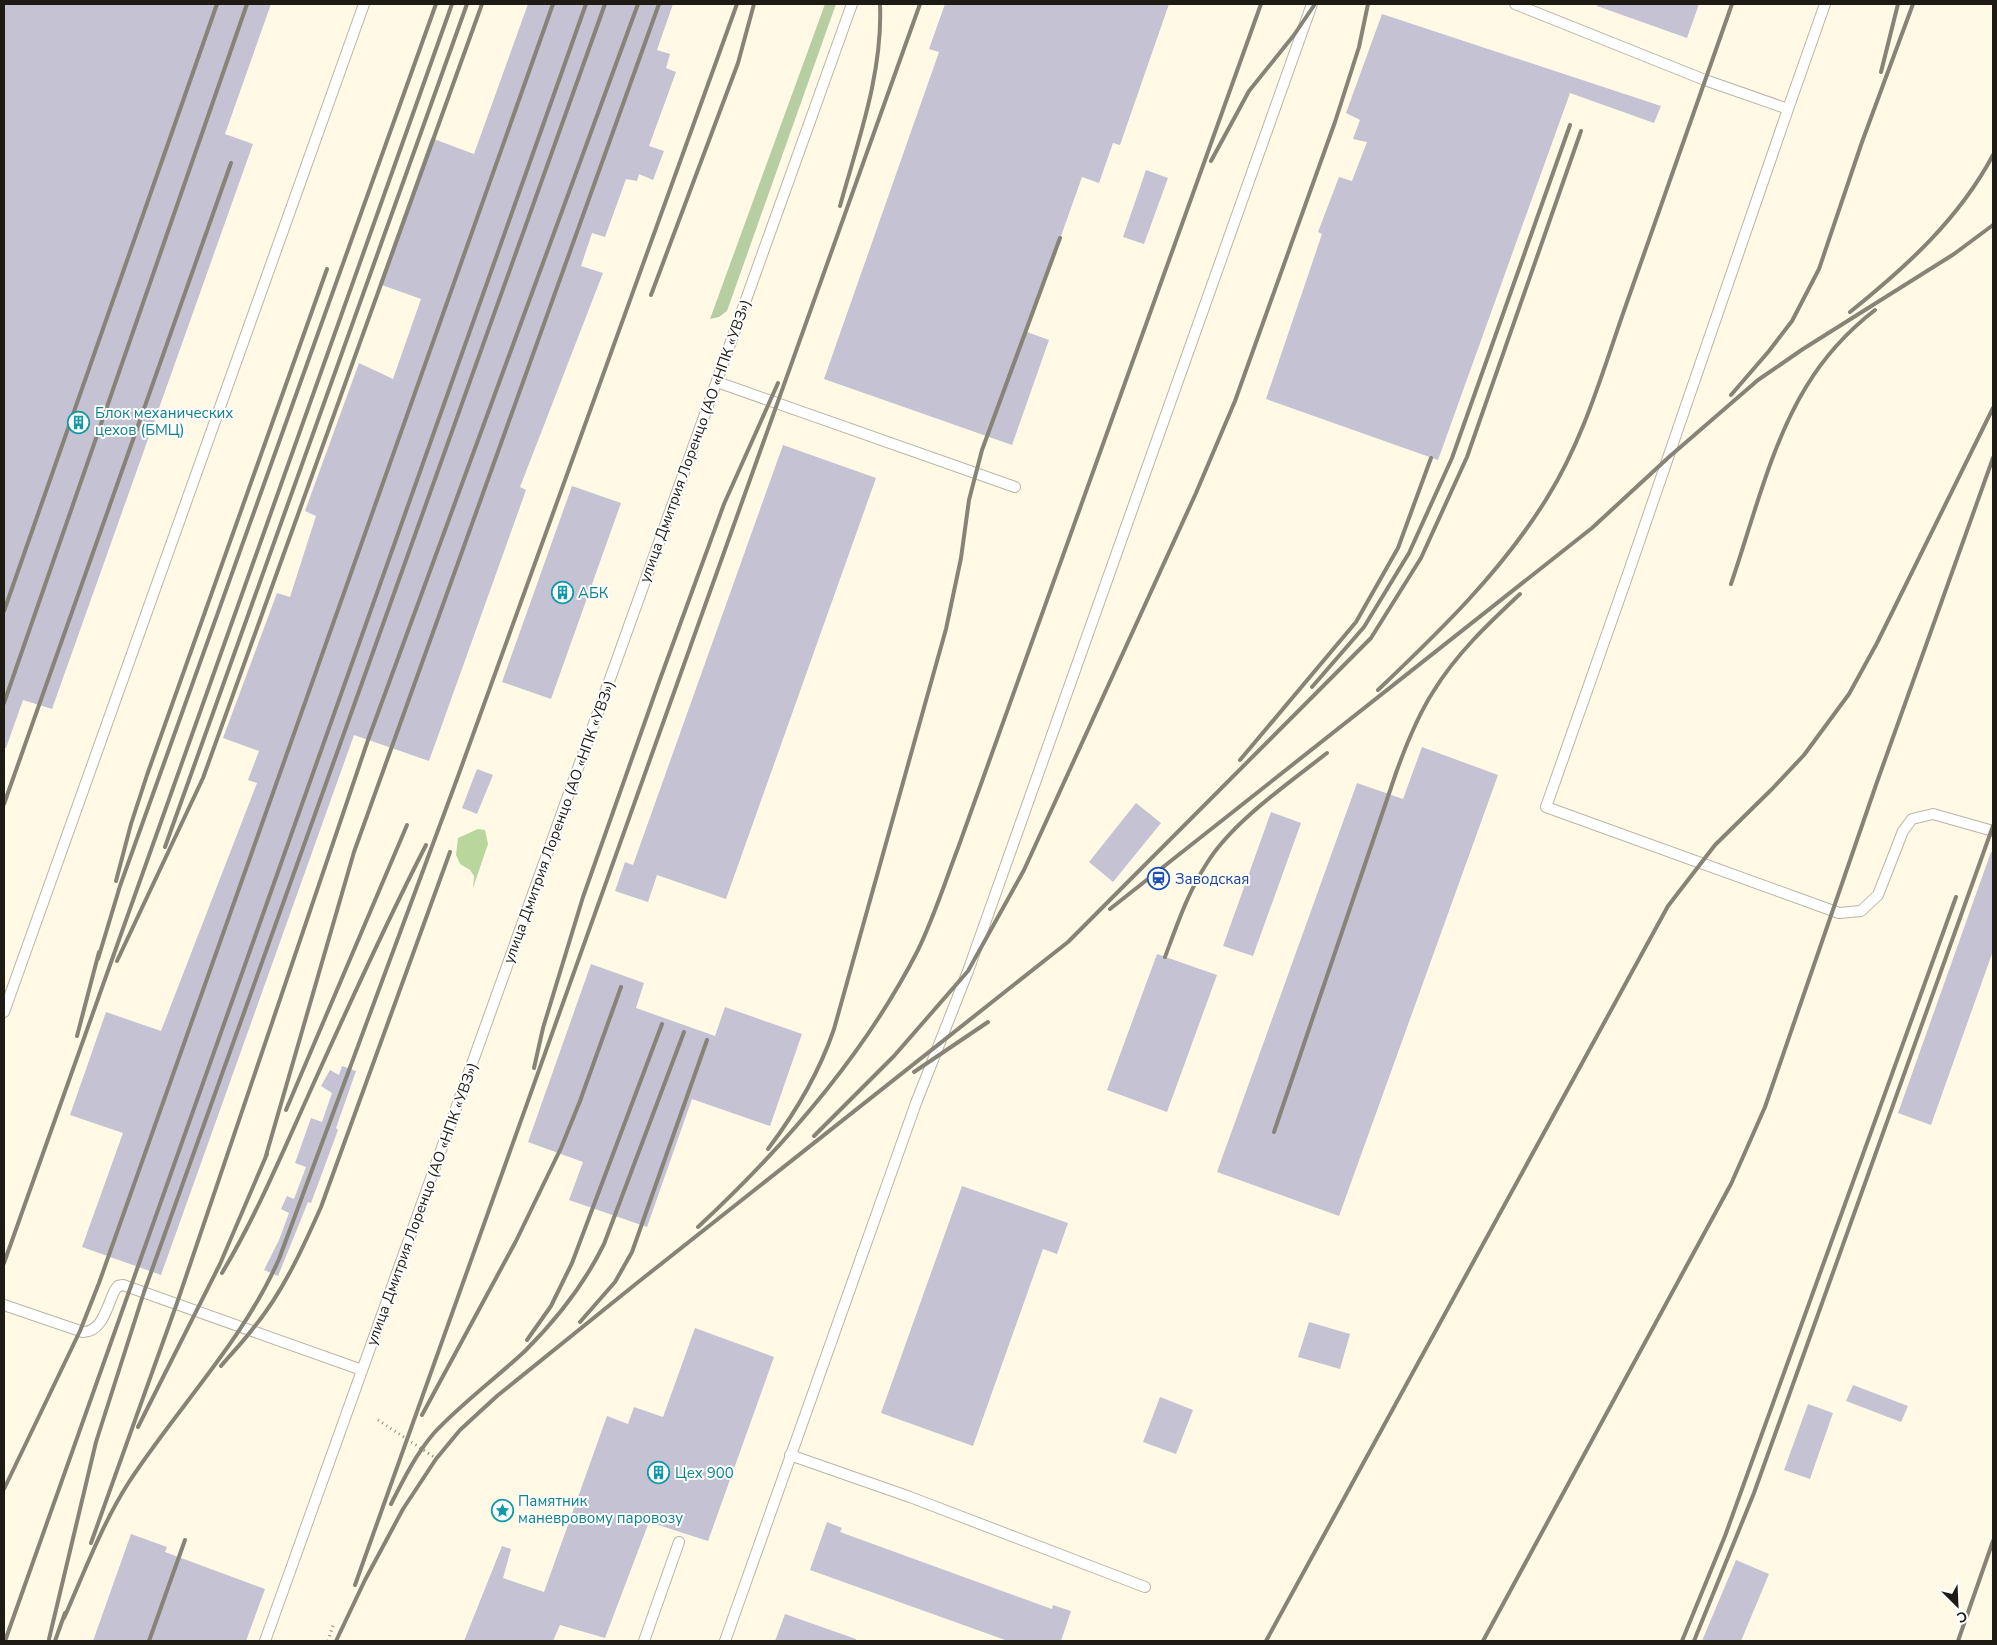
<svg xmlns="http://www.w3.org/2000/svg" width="1997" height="1645" viewBox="0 0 1997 1645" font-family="'Nunito Sans',sans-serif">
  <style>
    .green { fill: #b7cea2 }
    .forest { fill: #b9d69d }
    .building { fill: #c5c2d4 }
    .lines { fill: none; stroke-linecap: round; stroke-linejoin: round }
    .lane-casing { stroke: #bab5a3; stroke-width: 12 }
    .path { stroke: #8b877a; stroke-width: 3; stroke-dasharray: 1 4; stroke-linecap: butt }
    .lane { stroke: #fff; stroke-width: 10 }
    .rail { stroke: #878376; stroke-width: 4 }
    .labels { text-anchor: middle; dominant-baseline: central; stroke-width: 4; stroke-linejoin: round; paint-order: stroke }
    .culture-label { font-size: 15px; fill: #0d838f; stroke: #fff; text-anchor: start }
    .street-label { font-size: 15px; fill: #1d1b14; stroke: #fff }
    .transit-label { font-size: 15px; fill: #164399; stroke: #fff; text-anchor: start }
  </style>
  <rect width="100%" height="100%" fill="#fff9e6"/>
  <path class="green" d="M825,4H836L727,311L719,317L710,319Z"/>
  <path class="forest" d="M478,829L485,830L488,844L473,888L474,876L470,870L460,864L456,855L458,838Z"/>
  <path class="building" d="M4,4H271L225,134L253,144L52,709L23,700L6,748H4Z
    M528,4H673L657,50L670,54L666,68L676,72L649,146L664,151L653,180L639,174L637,181L626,179L605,237L592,233L581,266L603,273L520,487L526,490L429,761L354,735L161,1275L82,1247L123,1133L70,1115L106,1012L161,1031L257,783L248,780L259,751L223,738L277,593L290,597L316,516L305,511L359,363L393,379L421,299L379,284L431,138L474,154Z
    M945,4H1169L1120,145L1113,143L1099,183L1082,177L1027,332L1049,340L1012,445L824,379L939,52L929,49Z
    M1597,4H1699L1687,38L1597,6Z
    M1382,14L1661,106L1654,123L1570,93L1438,460L1266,399L1322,234L1318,232L1339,177L1352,181L1367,142L1353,139L1360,120L1346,113Z
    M1146,170L1168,178L1144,244L1123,237Z
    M783,445L876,478L726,899L657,875L648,902L615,891L625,862L633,865Z
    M572,486L621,503L551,699L502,682Z
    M1422,747L1498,775L1339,1216L1217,1172L1357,783L1403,799Z
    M477,769L493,775L477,814L462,808Z
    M1136,803L1161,823L1113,882L1089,862Z
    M1271,812L1301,823L1253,956L1223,946Z
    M1991,852H1993V951L1931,1125L1898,1113Z
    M1157,954L1217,975L1167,1112L1107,1090Z
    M591,964L644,983L636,1008L715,1036L725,1007L802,1034L770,1126L692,1099L647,1227L569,1200L583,1162L528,1142Z
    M342,1066L356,1071L336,1128L338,1130L311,1203L308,1202L278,1276L264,1270L279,1240L289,1213L281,1209L287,1196L294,1199L306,1167L295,1163L311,1118L322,1122L332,1093L321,1086L330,1070L339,1075Z
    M962,1186L1068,1223L1057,1254L1043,1249L973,1446L881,1413Z
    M1309,1322L1350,1334L1340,1369L1298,1357Z
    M695,1328L774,1357L708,1541L649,1522L605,1638L560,1625L553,1641H464L502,1546L511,1549L503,1578L544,1592L607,1416L628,1424L634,1407L663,1417Z
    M1853,1385L1908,1406L1901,1422L1846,1401Z
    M1160,1397L1193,1410L1176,1454L1143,1442Z
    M1808,1404L1833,1413L1810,1479L1784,1470Z
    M827,1522L842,1528L840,1532L1052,1609L1053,1605L1071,1611L1061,1641H1008L810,1570Z
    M131,1534L167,1547L165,1552L265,1589L246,1641H93Z
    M1736,1560L1769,1574L1741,1641H1702Z
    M785,1614L856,1639V1641H775Z"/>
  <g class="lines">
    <defs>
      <path id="lane" d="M1515,4L1705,80L1788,109L1825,4
        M1788,109L1628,574L1546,807L1839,913L1861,911L1878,895L1903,831L1912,819L1933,814L1993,831
        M717,382L1015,487
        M4,1012L364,4
        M4,1305L83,1332C103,1332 107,1305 115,1290L118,1286L123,1285L362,1370
        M790,1455L910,1497L1145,1587
        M265,1641L852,4
        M644,1641L679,1542
        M725,1641L916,1103L968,971L1312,4"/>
    </defs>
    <use href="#lane" class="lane-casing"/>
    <path class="path" d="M880,9L882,4
      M378,1420L440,1461
      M328,1641L334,1622"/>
    <use href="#lane" class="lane"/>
    <path class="rail" d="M1881,72L1898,4
      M1211,161L1249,91L1294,35L1315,4
      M840,206C858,141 883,73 880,4
      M651,295L738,63L754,4
      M1850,312C1906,267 1959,219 1993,155
      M1731,395L1769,351L1792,321L1819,269L1862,142L1913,4
      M1731,584C1753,520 1771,444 1806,387C1824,357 1848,331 1875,310
      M4,611L217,4
      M1312,687L1364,627L1409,553L1452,458L1570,125
      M1378,690C1440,631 1502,571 1547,498C1584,439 1603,370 1626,305C1661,205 1697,104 1732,4
      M4,703L247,4
      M1240,760L1356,622L1398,548L1431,458
      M4,804L231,163
      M165,847L467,4
      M116,881L131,824L147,775L327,269
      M1110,909L1592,528L1669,457L1758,380L1803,349L1954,254L1993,225
      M1165,957C1177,925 1188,892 1207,863C1232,822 1289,783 1327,753
      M98,959L120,886L436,4
      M117,961L203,778L482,4
      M77,1036L99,952
      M534,1068L543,1028L583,897L659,682L724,504L778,383
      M914,1072L988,1022
      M286,1110L407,825
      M1274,1132L1396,773C1406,745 1417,717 1433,692C1456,654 1488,624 1520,594
      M814,1136L894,1056L968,971L1024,870L1196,493L1235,401L1335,122L1359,47L1368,4
      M768,1149C796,1112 819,1073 834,1029L946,629L961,558L969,500L982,450L1060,238
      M265,1159L354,852L659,4
      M698,1227C784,1147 864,1056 918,950C934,917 945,882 958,848L1261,4
      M4,1263L452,4
      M222,1273C256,1216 281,1156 308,1096C346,1011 384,927 426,845
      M580,1322L615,1282L632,1252L707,1040
      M527,1340L551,1306L572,1263L662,1024
      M221,1366C231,1354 242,1343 251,1331C282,1294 302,1250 321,1207L450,852
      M422,1415L516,1241L561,1148L580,1101L621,987
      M138,1427L220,1264L267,1154
      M4,1489L80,1331L99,1283L553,4
      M391,1504C403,1480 416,1454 434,1433C462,1403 495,1379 525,1351C557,1319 584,1285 604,1244L684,1032
      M91,1543L177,1303L368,740L638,4
      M355,1585L920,4
      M64,1618C84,1573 102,1524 129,1482C178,1407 243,1341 279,1259L457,779L737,4
      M49,1639L96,1442L144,1292L605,4
      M5,1641L586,4
      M55,1641L65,1613
      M149,1641L185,1540
      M336,1641L365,1580L403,1509L436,1459L460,1430L497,1396L637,1283L1068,942L1371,638L1421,558L1467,457L1581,131
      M1266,1641L1668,906L1715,845L1772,789L1804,755L1849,694L1877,643L1993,408
      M1483,1641L1731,1184L1765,1107L1877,782L1993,458
      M1682,1641L1725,1536L1956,897
      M1694,1641L1754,1493L1993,826
      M1958,1641L1993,1541"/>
  </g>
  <defs>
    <symbol id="building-ring" viewBox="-11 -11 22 22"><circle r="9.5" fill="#fff" stroke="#0f9aa8" stroke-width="1.5"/><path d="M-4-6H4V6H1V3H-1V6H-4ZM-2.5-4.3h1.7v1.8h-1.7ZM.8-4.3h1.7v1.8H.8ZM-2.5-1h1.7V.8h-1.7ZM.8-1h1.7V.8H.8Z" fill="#0f9aa8"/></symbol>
    <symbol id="station-ring" viewBox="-11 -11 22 22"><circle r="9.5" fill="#fff" stroke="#1a4fb4" stroke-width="1.5"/><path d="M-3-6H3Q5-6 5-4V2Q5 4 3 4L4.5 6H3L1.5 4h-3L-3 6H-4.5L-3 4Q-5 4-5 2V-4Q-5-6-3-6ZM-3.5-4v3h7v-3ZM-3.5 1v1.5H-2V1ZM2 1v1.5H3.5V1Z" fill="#1a4fb4"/></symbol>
    <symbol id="sight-ring" viewBox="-11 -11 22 22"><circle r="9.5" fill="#fff" stroke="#0f9aa8" stroke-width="1.5"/><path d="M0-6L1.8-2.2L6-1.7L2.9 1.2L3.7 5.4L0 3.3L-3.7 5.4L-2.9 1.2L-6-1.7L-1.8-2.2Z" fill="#0f9aa8"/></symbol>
  </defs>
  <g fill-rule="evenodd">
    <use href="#building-ring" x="66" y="410" width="25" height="25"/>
    <use href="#building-ring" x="550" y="580" width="25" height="25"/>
    <use href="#station-ring" x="1146" y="866" width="25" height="25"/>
    <use href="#building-ring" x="646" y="1460" width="25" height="25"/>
    <use href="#sight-ring" x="490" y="1498" width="25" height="25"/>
  </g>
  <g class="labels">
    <g class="culture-label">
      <text x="95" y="413">Блок механических<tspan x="95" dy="17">цехов (БМЦ)</tspan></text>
      <text x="578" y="593">АБК</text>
      <text x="675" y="1473">Цех 900</text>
      <text x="518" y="1501">Памятник<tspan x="518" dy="17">маневровому паровозу</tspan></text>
    </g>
    <g class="street-label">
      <text transform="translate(695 441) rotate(-70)">улица Дмитрия Лоренцо (АО «НПК «УВЗ»)</text>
      <text transform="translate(559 822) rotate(-70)">улица Дмитрия Лоренцо (АО «НПК «УВЗ»)</text>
      <text transform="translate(422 1204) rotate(-70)">улица Дмитрия Лоренцо (АО «НПК «УВЗ»)</text>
    </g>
    <g class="transit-label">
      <text x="1175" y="879">Заводская</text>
    </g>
  </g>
  <rect width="1997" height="1645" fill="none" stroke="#1d1b14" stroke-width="10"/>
  <g transform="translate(1957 1605) rotate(156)" stroke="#ffffff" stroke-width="4" paint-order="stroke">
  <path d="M0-4L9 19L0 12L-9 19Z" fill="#1d1b14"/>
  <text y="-8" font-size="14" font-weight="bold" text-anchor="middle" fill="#1d1b14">С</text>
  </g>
</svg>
